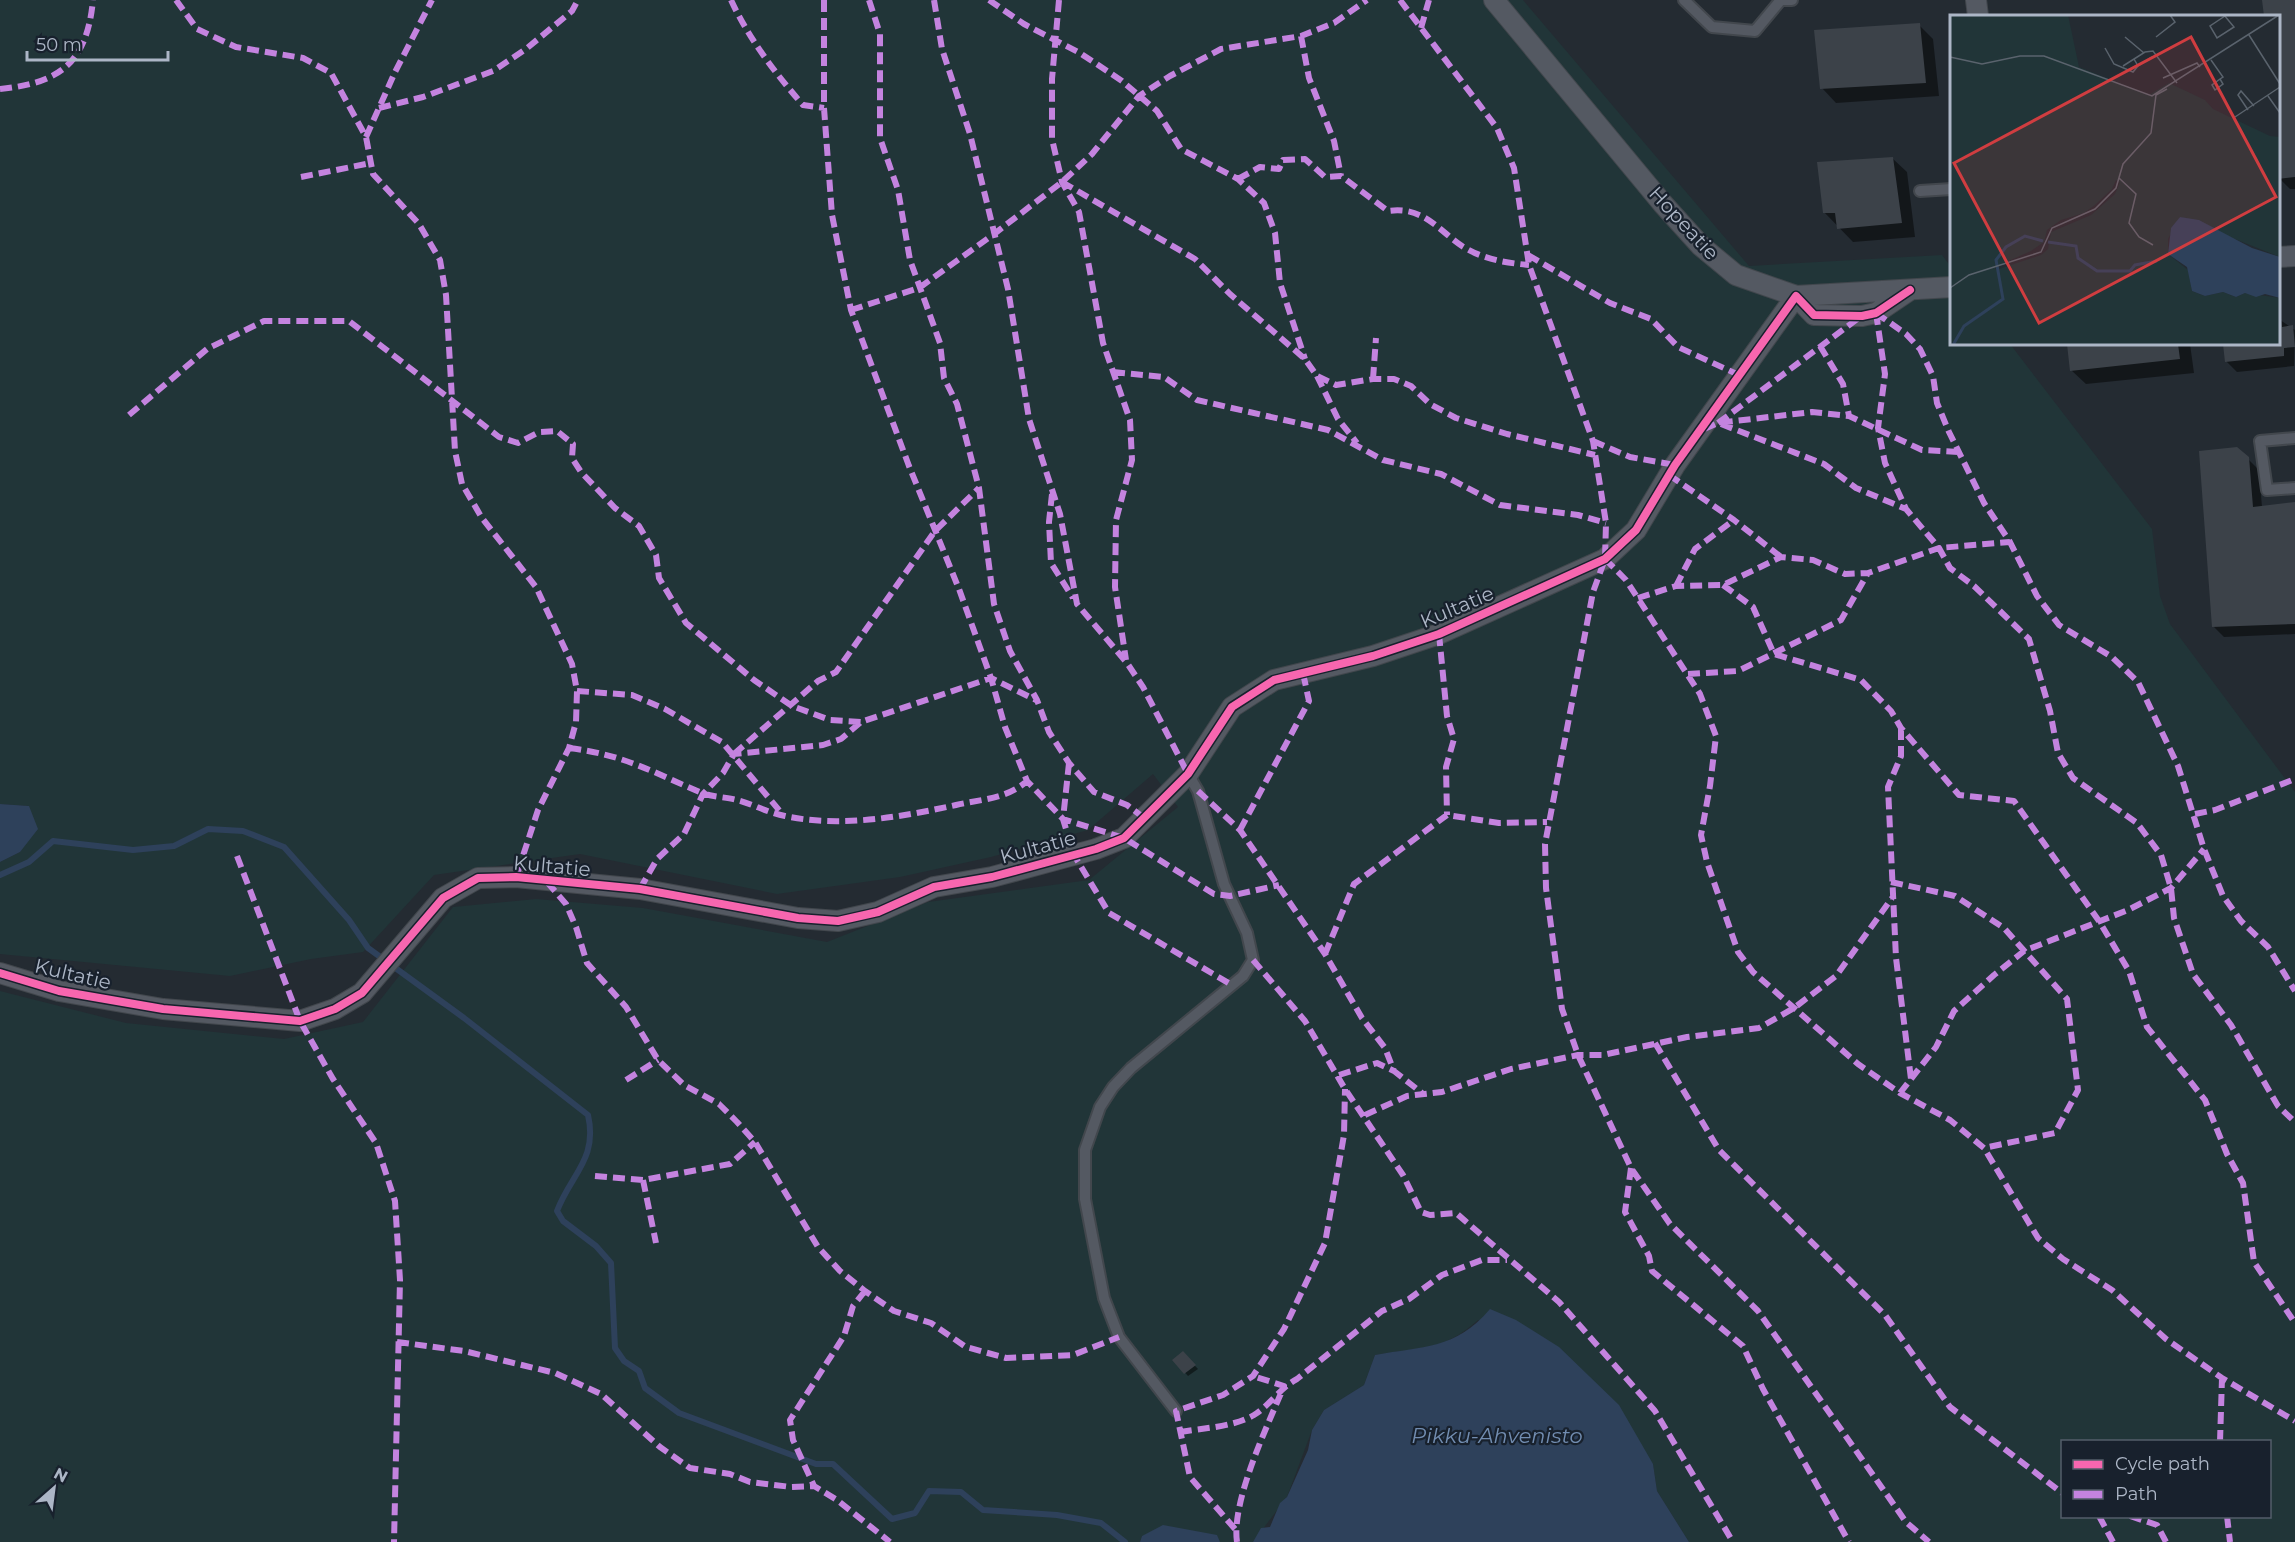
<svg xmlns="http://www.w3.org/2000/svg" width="2295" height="1542" viewBox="0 0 2295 1542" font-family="Montserrat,sans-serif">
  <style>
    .green { fill: #213538; fill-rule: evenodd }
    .water { fill: #2e415b }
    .shadow { fill: #0007 }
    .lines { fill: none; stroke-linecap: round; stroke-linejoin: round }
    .stream { stroke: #2e415b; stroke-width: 6 }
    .building { fill: #3c4249 }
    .lane-casing { stroke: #42474d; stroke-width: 14 }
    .street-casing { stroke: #42474d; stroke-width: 22 }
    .lane { stroke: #545962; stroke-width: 10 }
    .street { stroke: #545962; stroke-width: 20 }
    .quiet { stroke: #c483df; stroke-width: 6; stroke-dasharray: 12 6; stroke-linecap: butt }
    .cycleway-casing { stroke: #18212d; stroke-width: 11 }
    .cycleway { stroke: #f766af; stroke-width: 8 }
    .labels { text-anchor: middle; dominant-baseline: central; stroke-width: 4.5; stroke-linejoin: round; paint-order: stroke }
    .street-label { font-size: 20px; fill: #acb6c6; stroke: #18212d }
    .water-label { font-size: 21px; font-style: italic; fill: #728db1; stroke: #18212d }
    .inset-river { fill: none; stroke: #2e415b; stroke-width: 3 }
    .inset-road { fill: none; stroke: #5a636d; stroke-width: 1.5 }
    .view { fill: #d03d40; fill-opacity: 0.15; stroke: #d03d40; stroke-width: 3 }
    .inset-edge { fill: none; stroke: #acb6c6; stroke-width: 3 }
  </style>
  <rect width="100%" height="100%" fill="#242b32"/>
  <path class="green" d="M0,0H1523L1749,266L1942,255L1951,267L1952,344H2010L2152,529L2160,596L2170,624L2295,792V1542H1689L1657,1491L1653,1464L1478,1320C1443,1352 1418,1347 1375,1355L1364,1385L1324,1410L1312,1430L1287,1497L1253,1542H1220L1216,1535L1142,1536L1140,1542H0V991L126,1023L284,1039L363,1022L453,907L536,899L643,908L827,942L928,902L1089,880L1178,807L1153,774L1088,830L991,857L900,877L777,894L580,854L434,875L363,952L311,959L230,976L0,954V862L20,852L29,806L0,804ZM2062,1442H2270V1516H2062Z"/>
  <path class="water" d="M0,804L29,806L38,829L20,852L0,862Z
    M1490,1309L1516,1320L1559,1347L1619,1405L1653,1464L1657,1491L1689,1542H1253L1261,1528L1270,1527L1280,1503L1287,1497L1308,1450L1312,1430L1324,1410L1364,1385L1375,1355C1423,1346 1455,1350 1490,1309Z
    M1163,1525L1217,1535L1220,1542H1140L1142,1536Z"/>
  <path class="shadow" d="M2264,0H2295V189H2290L2279,178L2278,16H2265Z
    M1919,25L1933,39L1939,96L1836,103L1822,88Z
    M1892,158L1907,172L1915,237L1853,242L1824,212Z
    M2280,320L2295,330L2294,366L2237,372L2226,361L2224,344H2278Z
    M2069,344H2190L2194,373L2086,384L2071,370Z
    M2248,459L2259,470L2262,507L2295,504V634L2224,637L2214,627Z
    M1183,1353L1198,1369L1188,1376L1174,1360Z"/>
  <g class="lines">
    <path class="stream" d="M0,875L29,862L53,841L133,850L174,846L208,829L243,831L284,847L349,920L368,948L464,1018L588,1115C598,1159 571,1174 557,1211L563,1221L596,1246L611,1263L615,1348L624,1361L639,1371L645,1388L679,1413L816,1464H833L892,1519L915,1513L929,1491L961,1492L983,1510L1057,1515L1101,1523L1125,1542"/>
  </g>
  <path class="building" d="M2262,0H2295V177L2278,179V16H2264Z
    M1920,23L1926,83L1820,89L1814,30Z
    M1893,157L1902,223L1837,229L1835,213H1823L1817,162Z
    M2278,318H2281L2282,327L2293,325L2295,347L2284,348V356L2225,362L2223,344H2278Z
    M2067,344H2178L2180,359L2070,371Z
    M2237,447L2249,457L2253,507L2295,502V624L2212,627L2199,451Z
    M1183,1351L1196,1365L1184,1374L1172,1360Z"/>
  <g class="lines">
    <defs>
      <path id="lane" d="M1684,0L1712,27L1755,31L1780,1
        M1780,0H1792
        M1920,191L1952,189
        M2295,438L2260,441L2267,490L2295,488
        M1176,1411L1119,1337L1104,1298L1085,1199V1150L1100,1107L1113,1087L1131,1068L1243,976L1253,960L1247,933L1224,884L1198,791L1188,774"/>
      <path id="street" d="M1494,0L1663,204L1701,246L1736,275L1796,296L1952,287
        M1976,0L1978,16
        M2278,257L2295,256
        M0,973L59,991L163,1009L300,1021L335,1009L362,993L443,898L478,878L516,877L640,889L798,918L838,921L878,912L934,887L992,877L1096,849L1124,838L1188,774L1232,707L1274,680L1373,656L1439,634L1605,559L1636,530L1675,465L1796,296L1814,315L1862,316L1876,313L1910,290"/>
    </defs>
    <use href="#lane" class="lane-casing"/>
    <use href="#street" class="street-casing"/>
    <use href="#lane" class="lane"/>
    <use href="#street" class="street"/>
    <path class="quiet" d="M176,0L197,29L236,47L303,58L331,73L366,137L373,174L419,224L440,260L446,295L455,451L462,484L482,518L536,587L572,664L577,691L576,722L569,748L538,810L516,877
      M731,0C749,39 775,73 803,105L824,108
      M824,0V108L832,215L851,310L909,466L959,589L991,678L1005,727L1027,781L1063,819L1124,838L1214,894L1230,896L1279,885
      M869,0L880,34V138L898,190L910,260L940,343L944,378L957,404L979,488L994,604L1010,651L1037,700L1049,732L1069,763L1094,792L1127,805L1144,818
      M934,0L942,49L970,134L1008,289L1029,419L1060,514L1077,604L1127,663L1143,687L1188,774
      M989,0L1024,24L1080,53L1122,81L1157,111L1181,149L1238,179L1264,203L1275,233L1280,283L1305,359
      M1059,0L1052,79V139L1062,182L1079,212L1103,343L1130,420L1132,460L1116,520L1115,587L1126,660
      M1400,0L1497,128L1514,168L1529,265L1593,441L1606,523L1605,559L1593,592L1545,844L1546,888L1562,1009L1578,1055L1631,1168L1670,1224L1758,1311L1906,1522L1929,1542
      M1421,28L1429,0
      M1301,36L1309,78L1334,141L1341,176
      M0,89C61,83 87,62 93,0
      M379,108L423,97L493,71L526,49L572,11L578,0
      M366,137L395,72L432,0
      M301,177L371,163
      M1238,179L1260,167L1279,169L1283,160L1305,159L1325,177L1341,176L1388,211C1423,206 1437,229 1462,246C1482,259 1506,263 1529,265
      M1062,182L1195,259L1230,294L1305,359L1317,376L1336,385L1373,379H1394L1411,386L1430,404L1456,418L1507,434L1595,455
      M1528,255L1610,303L1651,319L1678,347L1739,375
      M851,310L919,288L994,234L1062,182L1092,154L1139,96L1170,76L1221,49L1301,36L1334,23L1367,0
      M1876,313L1885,374L1878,428L1885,463L1906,509L1939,548L1950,568L1974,586L2029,639L2050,711L2058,753L2073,778L2137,823L2161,855L2171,888L2174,918L2193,974L2231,1025L2278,1106L2295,1122
      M1876,313L1906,334L1920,349L1933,376L1937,403L1949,432L1984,503L2010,542L2037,596L2059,625L2112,657L2138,682L2178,766L2204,849L2223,896L2241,921L2268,947L2295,991
      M1820,346L1843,384L1849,416
      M1113,372L1164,377L1197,400L1328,430L1383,460L1441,474L1500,505L1578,515L1606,523
      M1317,376L1338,419L1357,443
      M1373,379L1376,338
      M129,415L207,349L264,321H349L499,437L518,443L539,432L557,431L573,444L572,458L581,472L615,508L639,526L656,555L659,578L686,623L754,680L792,706L830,720L861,722
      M1718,423L1860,317
      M1721,424L1824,464L1856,488L1906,509
      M1704,429L1718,423L1812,412L1849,416L1922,450L1959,452
      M1593,441L1630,457L1675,465
      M1669,475L1734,520L1781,557
      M1052,494L1049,522L1051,563L1073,598
      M1605,559L1626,580L1700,694L1716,736L1710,786L1701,835L1707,862L1738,952L1753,972L1858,1064L1900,1093L1950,1120L1984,1148L2038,1238L2063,1259L2112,1290L2166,1339L2222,1378L2295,1421
      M1723,585L1753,607L1774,654L1861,680L1891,711L1901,728L1959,795L2014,801L2099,921L2129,971L2147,1027L2205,1100L2227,1154L2243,1183L2254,1262L2295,1323
      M1676,586L1695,549L1734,520
      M1638,598L1676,586L1723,585L1781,557L1813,560L1845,574L1868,573L1939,548L2010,542
      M1439,634L1447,716L1454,739L1446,767L1447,815
      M1688,674L1738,671L1841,620L1868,573
      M577,691L632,695L665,709L722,742L784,816
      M1901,728V756L1888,787L1896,958L1911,1079
      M569,748C625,755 652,772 702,793C712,797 726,797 737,800C753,804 768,813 785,816C840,828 901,817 956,805C982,799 1007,799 1027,781
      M734,754L818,681L836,672L935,531L979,488
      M1069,763L1063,819L1074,855L1109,913L1232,985
      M1198,791L1240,830L1325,954L1362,1018L1385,1048L1394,1071L1422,1093
      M2195,814L2215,810L2295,779
      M1240,830L1309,701L1303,673
      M237,856L300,1021L333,1079L376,1143L395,1201L400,1280L394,1542
      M547,882L566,904L576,927L587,963L626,1007L658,1060L684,1085L719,1104L737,1122L755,1142L818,1247L840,1271L865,1291L894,1311L931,1323L966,1347L1006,1358L1073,1355L1119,1337
      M1891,882L1955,896L2004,928L2067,999L2078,1090L2055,1133L1984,1148
      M640,889L657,859L684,834L703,794L723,773L734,754L823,745L841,739L861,722L991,678L1036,700
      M1325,954L1354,884L1447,815L1499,823L1547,822
      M1253,960L1305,1021L1345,1089L1403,1175L1421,1212L1430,1215L1456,1213L1559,1302L1655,1411L1733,1542
      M1655,1043L1719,1150L1885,1315L1950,1407L2062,1493
      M1339,1075L1377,1063L1394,1071
      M626,1080L658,1060
      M1900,1093L1936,1047L1954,1011L1994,975L2024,951L2128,910L2171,888L2204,849
      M1365,1115L1407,1096L1442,1092L1511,1069L1578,1055H1603L1687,1037L1759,1028L1794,1008L1836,976L1892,898
      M1631,1168L1625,1212L1649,1256L1652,1271L1743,1346L1763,1389L1849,1542
      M595,1176L643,1180L730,1164L755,1142
      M643,1180L656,1243
      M865,1291L853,1306L844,1336L790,1420L793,1440L814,1486L837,1500L890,1542
      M397,1342L464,1351L555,1373L601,1394L660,1447L690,1468L730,1474L750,1482L791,1487L814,1486
      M1180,1432C1203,1428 1234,1427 1254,1415C1270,1405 1280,1388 1297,1379L1382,1311L1409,1299L1442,1275L1482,1260H1507
      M2220,1442L2222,1378
      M2099,1516L2113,1542
      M2130,1516L2157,1525L2166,1542
      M2227,1516L2230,1542
      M1235,1529L1190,1477L1176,1411L1223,1395L1253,1376L1284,1329L1325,1243L1344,1135L1345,1089
      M1237,1542C1231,1501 1268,1425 1284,1386L1253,1376"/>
    <defs>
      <path id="cycleway" d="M0,973L59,991L163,1009L300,1021L335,1009L362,993L443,898L478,878L516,877L640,889L798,918L838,921L878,912L934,887L992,877L1096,849L1124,838L1188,774L1232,707L1274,680L1373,656L1439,634L1605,559L1636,530L1675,465L1796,296L1814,315L1862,316L1876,313L1910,290"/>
    </defs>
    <use href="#cycleway" class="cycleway-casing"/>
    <use href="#cycleway" class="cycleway"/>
  </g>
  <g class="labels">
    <g class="street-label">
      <text transform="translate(1684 223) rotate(47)">Hopeatie</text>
      <text transform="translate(1457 607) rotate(-23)">Kultatie</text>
      <text transform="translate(1038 847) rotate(-15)">Kultatie</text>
      <text transform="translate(552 866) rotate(5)">Kultatie</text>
      <text transform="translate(73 974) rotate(13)">Kultatie</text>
    </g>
    <g class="water-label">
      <text x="1497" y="1435">Pikku-Ahvenisto</text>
    </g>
  </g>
  <g transform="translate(1950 15)">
    <rect width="330" height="330" fill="#242b32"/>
    <path d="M0,0H118L129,52L199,80L219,68L255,85L263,94L320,121L330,122V242L230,202L218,224V239L238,255L242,276L255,281L273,277L286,282L295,278L330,283V330H0ZM166,165L170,167L165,179L141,200L101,217L98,234L91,240L46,255L45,252L81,236L94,227L97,215L111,205L134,198L145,190L162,174Z" fill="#213538" fill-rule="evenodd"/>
    <path d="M230,202L249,205L302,233L330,242V283L315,279L306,282L295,278L286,282L273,277L255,281L242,276L237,252L218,239L221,213Z" fill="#2e415b"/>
    <path class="inset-river" d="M98,227L126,231L128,243L147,256H180L185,250L207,246M3,330L14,311L53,284L46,245L56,232L75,221L93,226"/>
    <path class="inset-road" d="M274,0L284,12L267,23L260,11L275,1M299,20L330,69M175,22L194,38M206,22L225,7L220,0M155,33L164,49L183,57L188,51M0,42L32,49L70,41H94L202,81L329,0M184,44L188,51L202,42M261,45L273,62L270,64L262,70L265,75L273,69L270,64M173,51L195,37L203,36L227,68M213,63L247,48L250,52M318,81L330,98M298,95L288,80L291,76L304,91M285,102L330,72M169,163L186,179L179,208L189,222L203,230M0,273L19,260L91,237L102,213L145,194L166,173L173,149L201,118L206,80L217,74"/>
    <path class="view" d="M241,22L326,182L89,308L4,148Z"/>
    <rect width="330" height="330" class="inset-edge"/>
  </g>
  <rect x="2061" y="1440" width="210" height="78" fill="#18212d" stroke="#535d6a" stroke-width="1.5"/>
  <rect x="2073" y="1460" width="30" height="9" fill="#f766af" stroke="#535d6a" stroke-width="1.5"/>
  <text x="2115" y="1470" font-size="18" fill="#acb6c6">Cycle path</text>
  <rect x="2073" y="1490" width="30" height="9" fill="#c483df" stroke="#535d6a" stroke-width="1.5"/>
  <text x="2115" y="1500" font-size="18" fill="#acb6c6">Path</text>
  <g transform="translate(54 1488) rotate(28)" stroke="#18212d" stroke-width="4.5" paint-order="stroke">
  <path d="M0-4.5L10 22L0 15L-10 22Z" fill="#acb6c6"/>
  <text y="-9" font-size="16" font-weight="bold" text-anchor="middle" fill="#acb6c6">N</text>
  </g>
  <path d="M27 51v9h141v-9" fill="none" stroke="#acb6c6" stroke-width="3"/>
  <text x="36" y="51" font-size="18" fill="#acb6c6" stroke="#18212d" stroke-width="4.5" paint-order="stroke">50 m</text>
</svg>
